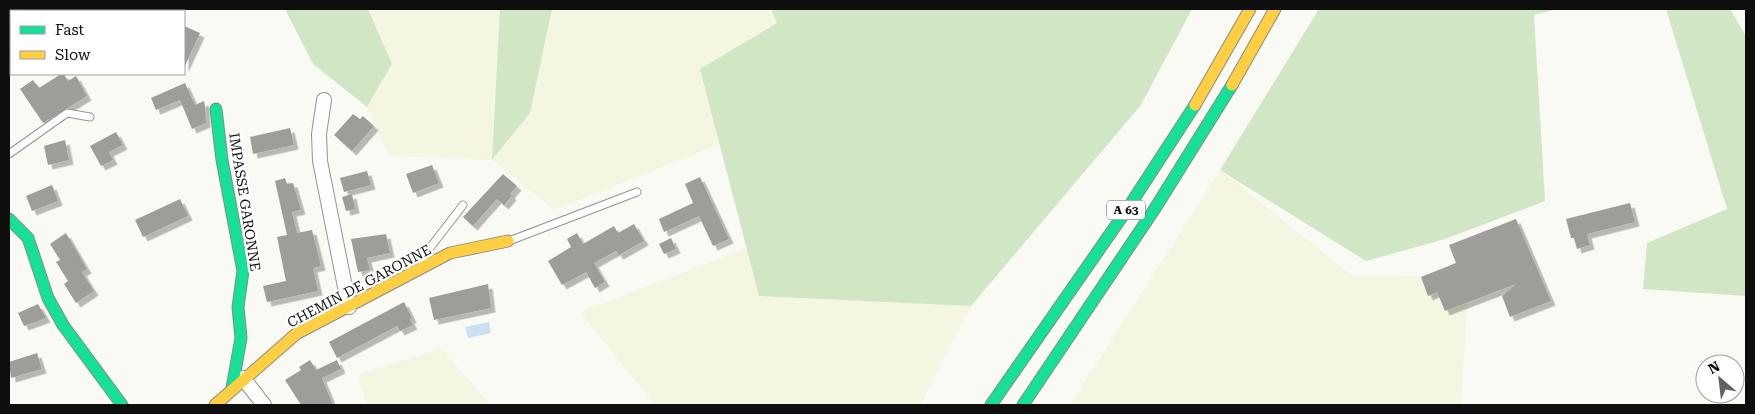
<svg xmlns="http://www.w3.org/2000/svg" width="1755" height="414" viewBox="0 0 1755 414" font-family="'Roboto Serif',serif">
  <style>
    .farmland { fill: #f5f6e1 }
    .forest { fill: #d1e6c4 }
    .water { fill: #cce0f2 }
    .building { fill: #9e9d99; filter: url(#shadow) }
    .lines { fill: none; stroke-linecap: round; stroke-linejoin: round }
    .lane-casing { stroke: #949492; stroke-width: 9 }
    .street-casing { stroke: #949492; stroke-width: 16 }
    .fast-casing { stroke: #8b8b88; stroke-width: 13 }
    .slow-casing { stroke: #8b8b88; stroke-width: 13 }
    .lane { stroke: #fefefd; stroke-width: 7 }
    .street { stroke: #fefefd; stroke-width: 14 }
    .fast { stroke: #16e098; stroke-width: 11 }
    .slow { stroke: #ffcf43; stroke-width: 11 }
    .labels { text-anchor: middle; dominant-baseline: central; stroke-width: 5; stroke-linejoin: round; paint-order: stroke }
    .shield { fill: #fff; stroke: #565656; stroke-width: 1 }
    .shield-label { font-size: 12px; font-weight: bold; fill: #0e0e0e }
    .street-label { font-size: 14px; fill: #0e0e0e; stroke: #fff }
  </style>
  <defs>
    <filter id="shadow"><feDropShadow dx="4.5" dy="4.5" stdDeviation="0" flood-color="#0004"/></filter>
  </defs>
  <rect width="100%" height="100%" fill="#fafaf4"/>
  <path class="farmland" d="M368,9H500L493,159L530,113L552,9H771L777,22L701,69L720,144L554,210L492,160L389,156L367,107L392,64Z
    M1220,170L1353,276L1469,277L1461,405H1070Z
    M747,248L759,296L971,306L921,405H655L580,312Z
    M441,348L491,405H367L358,375Z"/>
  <path class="forest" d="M285,9H368L392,64L367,107L313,64Z
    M500,9H552L530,113L492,160Z
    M771,9H1192L1141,105L971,306L759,296L700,69L777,23Z
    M1319,9H1558L1534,15L1545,201L1445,239L1366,261L1220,170Z
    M1666,9H1730L1746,36V296L1643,289L1647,243L1727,209Z"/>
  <path class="water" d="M489,322L491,333L468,338L465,327Z"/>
  <path class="building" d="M184,26L200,33L184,68Z
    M61,74H64L68,81L76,76L87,96L43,123L20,89L33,80L39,88Z
    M185,83L195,105L204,101L205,106L206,123L192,129L180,100L156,110L151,98Z
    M353,114L360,119L363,116L374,126L352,151L334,135Z
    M290,128L294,145L253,154L250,137Z
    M116,132L123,145L109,152L113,160L101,166L90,146Z
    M65,140L69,160L48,165L44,146Z
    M432,165L439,183L413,193L406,174Z
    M367,171L371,185L344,192L340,178Z
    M503,174L517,186L510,194L512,196L504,205L497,199L473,226L463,217Z
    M700,177L729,239L713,246L699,216L664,232L659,219L693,203L685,184Z
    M285,178L287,184L293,183L301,210L292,212L297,233L312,230L321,266L313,268L318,291L267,302L263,286L286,281L277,237L287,235L275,181Z
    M52,185L58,201L32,211L26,196Z
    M352,194L355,209L346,211L342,197Z
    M180,199L188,216L143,237L135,220Z
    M1630,203L1635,222L1587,234L1590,245L1577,249L1574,238H1571L1566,219Z
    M1516,219L1551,301L1510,317L1502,296L1516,284L1445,311L1437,292L1428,296L1421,277L1456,263L1449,245Z
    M634,224L644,241L619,255L616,251L594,263L605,282L595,288L586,272L562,285L548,261L571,247L567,239L577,233L583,244L614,226L618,233Z
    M66,233L87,269L82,272L94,291L76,303L64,284L68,281L56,262L60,260L50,244Z
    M386,234L390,253L367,258L370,270L358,272L351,239Z
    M671,238L676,249L664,254L659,244Z
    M488,284L491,308L434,320L429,298Z
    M404,302L412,318L410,320L413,325L400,331L397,326L337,358L329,342Z
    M38,304L46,318L24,326L18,313Z
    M37,353L42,369L11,378L9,362Z
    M310,360L316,370L337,360L341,369L322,378L333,405H301L285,380L301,370L299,367Z"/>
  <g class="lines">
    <defs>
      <path id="lane" d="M9,154L67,113L90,117
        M509,241L637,192
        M422,262L426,253L463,205"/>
      <path id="street" d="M173,9V11
        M324,100L319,134L320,161L349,307
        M243,378L264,405"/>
      <path id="fast" d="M216,109L222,160L243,271L238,307L241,338L232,388
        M9,219L28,238L48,298L63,325L122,405
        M991,405L1126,211L1195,105
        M1023,405L1154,210L1232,85"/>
      <path id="slow" d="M1232,85L1275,9
        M1195,105L1250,9
        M215,405L296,334L450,253L508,241"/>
    </defs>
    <use href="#lane" class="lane-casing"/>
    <use href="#street" class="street-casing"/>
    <use href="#fast" class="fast-casing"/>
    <use href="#slow" class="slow-casing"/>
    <use href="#lane" class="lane"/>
    <use href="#street" class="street"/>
    <use href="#fast" class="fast"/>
    <use href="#slow" class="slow"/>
  </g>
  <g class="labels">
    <rect class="shield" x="1107" y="200.5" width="38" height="19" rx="4"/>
    <g class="shield-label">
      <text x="1126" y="210">A 63</text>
    </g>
    <g class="street-label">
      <text transform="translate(245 202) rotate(81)">IMPASSE GARONNE</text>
      <text transform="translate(359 286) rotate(-28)">CHEMIN DE GARONNE</text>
    </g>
  </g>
  <rect width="1755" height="414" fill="none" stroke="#0e0e0e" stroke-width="20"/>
  <rect x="10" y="10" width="175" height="65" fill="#ffffff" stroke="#9f9f9f"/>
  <rect x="20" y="26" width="25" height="8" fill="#16e098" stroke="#9f9f9f"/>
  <text x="55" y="35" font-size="15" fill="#0e0e0e">Fast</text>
  <rect x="20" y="51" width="25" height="8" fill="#ffcf43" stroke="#9f9f9f"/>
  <text x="55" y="60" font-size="15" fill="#0e0e0e">Slow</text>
  <g transform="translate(1720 379) rotate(332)"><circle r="24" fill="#ffffff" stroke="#9f9f9f"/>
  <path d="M0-4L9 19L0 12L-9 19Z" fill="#61615e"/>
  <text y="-8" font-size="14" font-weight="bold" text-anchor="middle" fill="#0e0e0e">N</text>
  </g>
</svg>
